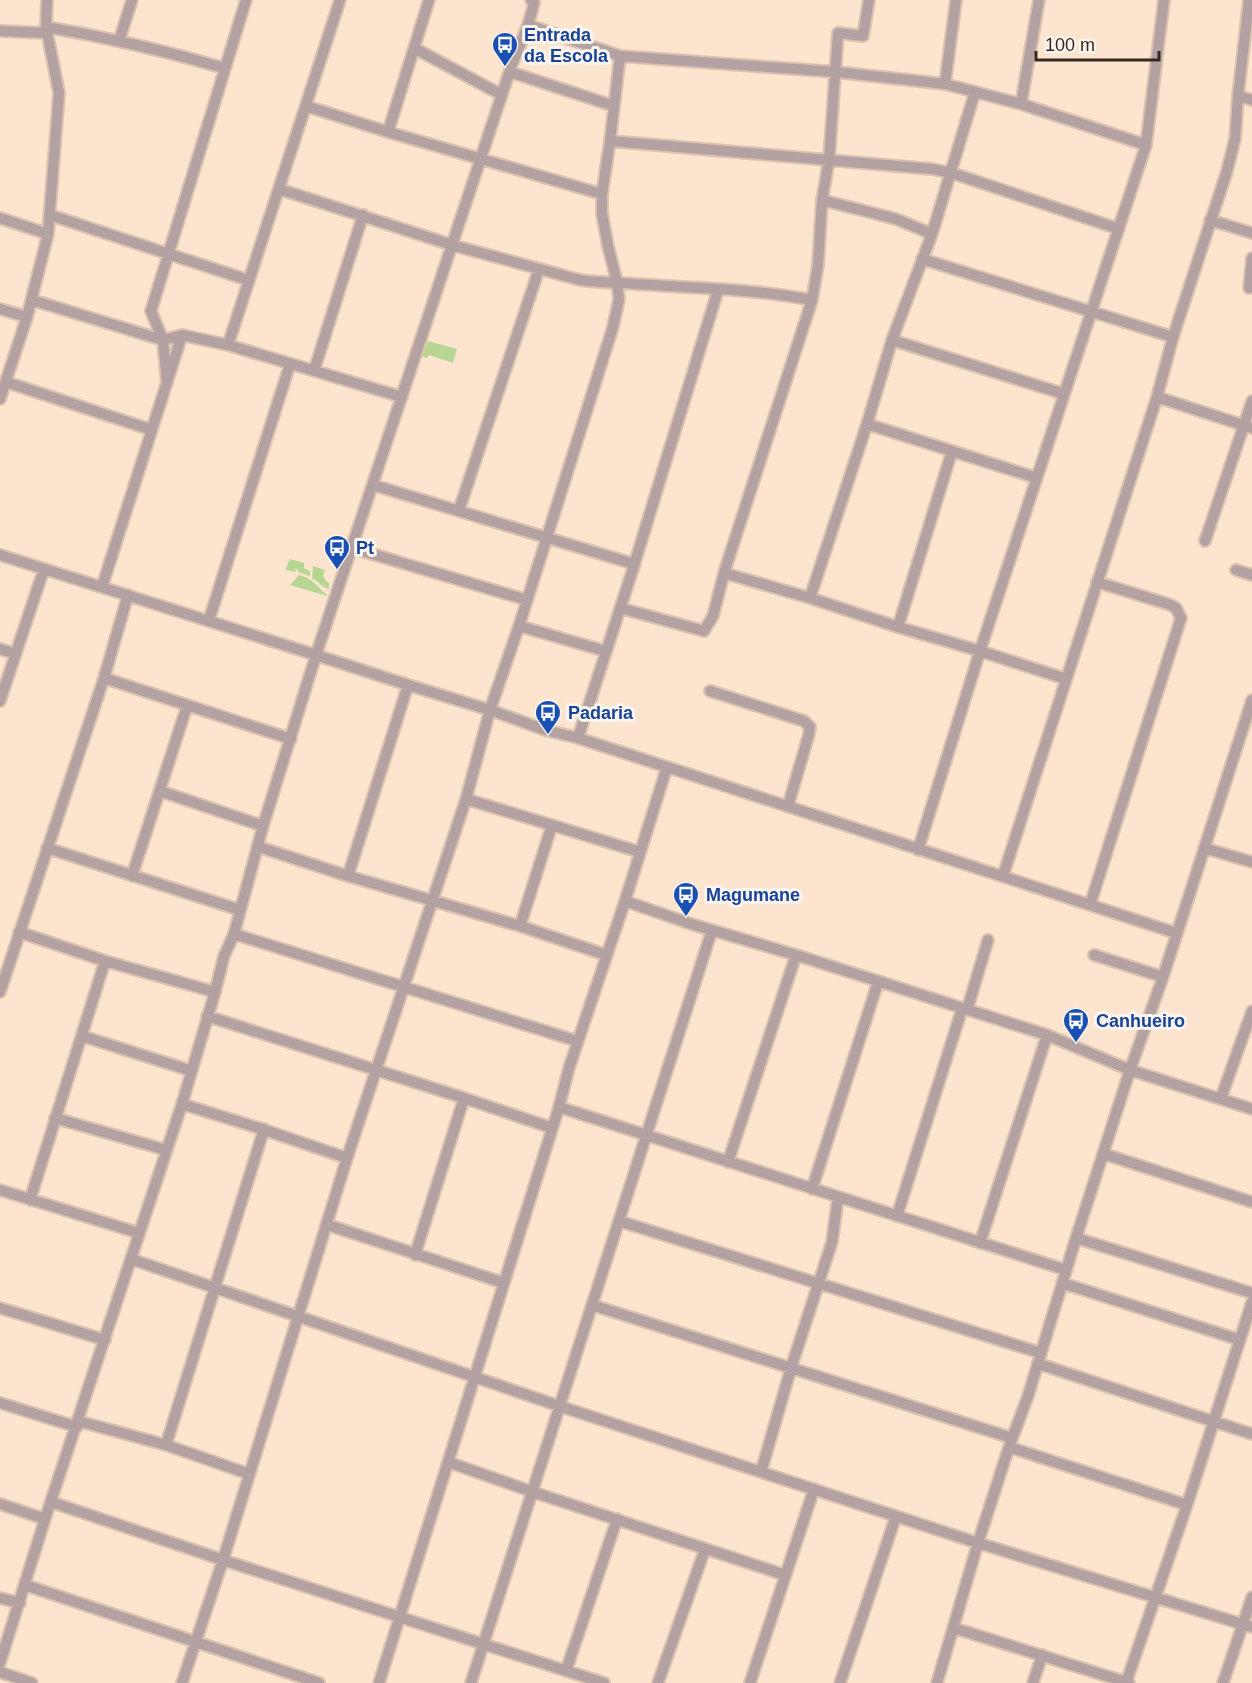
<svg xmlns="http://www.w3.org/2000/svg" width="1252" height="1683" viewBox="0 0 1252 1683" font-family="Helvetica,sans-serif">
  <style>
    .green { fill: #b7d694 }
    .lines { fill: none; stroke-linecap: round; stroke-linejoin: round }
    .minor-casing { stroke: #d9c2af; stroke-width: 14 }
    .minor { stroke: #b4a1a1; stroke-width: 10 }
    .labels { text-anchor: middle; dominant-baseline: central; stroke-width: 6; stroke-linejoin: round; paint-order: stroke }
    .transit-label { font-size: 18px; font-weight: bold; fill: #164399; stroke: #fbf5f0; text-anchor: start }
  </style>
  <rect width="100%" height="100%" fill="#fde4cf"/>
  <path class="green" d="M428,341L457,349L453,363L429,355L427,358L422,357Z
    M290,559L304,563V568L310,571V576L298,572V570L295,568L296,572L286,570V568Z
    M313,566L325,570L323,576L326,581L329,583V589C326,589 318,583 317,581L312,579Z
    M299,575C313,578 317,587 327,595V596L290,585Z"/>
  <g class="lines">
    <defs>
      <path id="minor" d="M528,25L620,56L836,72L945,84L1021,104L1146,145
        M46,27C106,37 166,51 224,68
        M0,31L47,33
        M119,41L132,0
        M414,48L502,95
        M510,72L614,106
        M945,84L956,0
        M1238,96L1252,100
        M1021,104L1039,0
        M306,106L388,132L602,194
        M388,132L429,0
        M610,141L932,169L952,173L1119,229
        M279,189L452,245L580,280C598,283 617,282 635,284C694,288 755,289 812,300
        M50,215L248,280
        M0,218L48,234
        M1210,220L1252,233
        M932,234L975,92
        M922,259L1173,337
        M1249,288L1252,258
        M32,300L163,340L182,335L228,345L402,397
        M0,309L27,317
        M892,340L1064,394
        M228,345L340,0
        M314,371L363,215
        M6,382L152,430
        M167,383L163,340L151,311L246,0
        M1157,397L1252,428
        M0,399L27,317L48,234L59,93L46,27L47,0
        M867,424L1037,478
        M373,485L634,564
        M459,510L539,269
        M1205,541L1252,401
        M352,548L527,600
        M0,555L316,655L408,685L490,710L545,730L578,738C777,804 977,867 1176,933
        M1236,570L1252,575
        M724,573L810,598L898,627L980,651L1066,679
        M102,587L182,335
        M810,598L867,424L892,340L932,234L896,219L822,200
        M620,608L704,631L713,616L724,573L812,300L818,265L822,200L829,160L838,33L863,36L869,0
        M209,620L290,364
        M519,626L605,651
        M898,627L952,451
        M0,649L16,654
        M104,678L291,739
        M710,691L804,721L810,727L809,734L788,806
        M0,701L44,569
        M578,738L632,572L718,290
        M160,791L263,826
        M466,799L640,852
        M259,847L348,876L520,926L606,955
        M47,848L240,910
        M1204,848L1252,862
        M918,850L980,651L1146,145L1164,0
        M132,876L187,706
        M348,876L408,685
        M1003,876L1157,397L1173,337L1227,171L1235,139L1238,96L1249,0
        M625,901L691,924L796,955L1047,1035L1130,1070L1252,1109
        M1090,905L1181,618L1176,608L1171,605L1097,582
        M520,926L552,825
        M19,932L105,961L215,992
        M234,934L577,1041
        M1094,955L1163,977
        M0,992L104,678L128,595
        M967,1010L988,940
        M207,1016L464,1098L552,1128
        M82,1036L192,1071
        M1221,1098L1252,1011
        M182,1104L262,1129L347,1158
        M559,1107L1066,1270
        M55,1118L166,1150
        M1104,1154L1252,1202
        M728,1162L796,955
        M812,1189L878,982
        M0,1190L139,1233
        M30,1200L105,961
        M897,1216L962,1009
        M619,1221L1041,1353
        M328,1225L504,1283
        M1076,1238L1252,1293
        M980,1243L1047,1035
        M415,1255L464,1098
        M131,1259L559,1406L978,1543L1252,1627
        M1062,1283L1240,1340
        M592,1305L1012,1438
        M0,1308L105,1340
        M1039,1364L1252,1434
        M0,1403L77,1427
        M78,1421L166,1445L249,1474
        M166,1445L264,1129
        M1009,1447L1187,1505L1126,1683
        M448,1462L533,1492L785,1575
        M761,1472L791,1368L832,1242L838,1197
        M51,1502L223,1560L604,1683
        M0,1504L45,1519
        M1187,1505L1252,1302
        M25,1585L319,1683
        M0,1598L20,1603
        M954,1628L1129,1683
        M0,1663L45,1519L182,1104L215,992L224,956L234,934L263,826L316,655L511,67L528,25L534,3L531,0
        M566,1671L617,1519
        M0,1672L32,1683
        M182,1683L223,1560L347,1158L466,799L490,710L519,626L613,327L619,299L617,282L608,246L602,214V194L610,141L620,56
        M379,1683L559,1107L569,1068L625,901L667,767
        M471,1683L712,930
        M658,1683L705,1549
        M750,1683L814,1489
        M840,1683L896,1516
        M937,1683L978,1543L1009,1447L1028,1396L1076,1238L1130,1070L1163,977L1252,700
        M1033,1683L1042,1655
        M1223,1683L1252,1597"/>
    </defs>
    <use href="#minor" class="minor-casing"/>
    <use href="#minor" class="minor"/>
  </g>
  <defs>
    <symbol id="bus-pin" viewBox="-11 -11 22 30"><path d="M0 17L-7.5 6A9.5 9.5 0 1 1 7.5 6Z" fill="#1a4fb4" stroke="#fbf5f0"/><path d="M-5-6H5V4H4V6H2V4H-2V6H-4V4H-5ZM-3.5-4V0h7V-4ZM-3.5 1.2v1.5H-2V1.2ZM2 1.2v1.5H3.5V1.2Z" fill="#fff"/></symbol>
  </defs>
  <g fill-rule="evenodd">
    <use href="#bus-pin" x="490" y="30" width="30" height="40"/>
    <use href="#bus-pin" x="322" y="533" width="30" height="40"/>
    <use href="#bus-pin" x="533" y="698" width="30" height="40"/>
    <use href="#bus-pin" x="671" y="880" width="30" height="40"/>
    <use href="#bus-pin" x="1061" y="1006" width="30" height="40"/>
  </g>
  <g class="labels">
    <g class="transit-label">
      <text x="524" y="35">Entrada<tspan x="524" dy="21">da Escola</tspan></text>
      <text x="356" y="548">Pt</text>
      <text x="568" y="713">Padaria</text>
      <text x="706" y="895">Magumane</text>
      <text x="1096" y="1021">Canhueiro</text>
    </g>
  </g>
  <path d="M1036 51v9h123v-9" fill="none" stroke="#34291f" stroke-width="3"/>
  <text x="1045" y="51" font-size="18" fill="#34291f" stroke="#fbf5f0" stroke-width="4.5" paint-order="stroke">100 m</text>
</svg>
